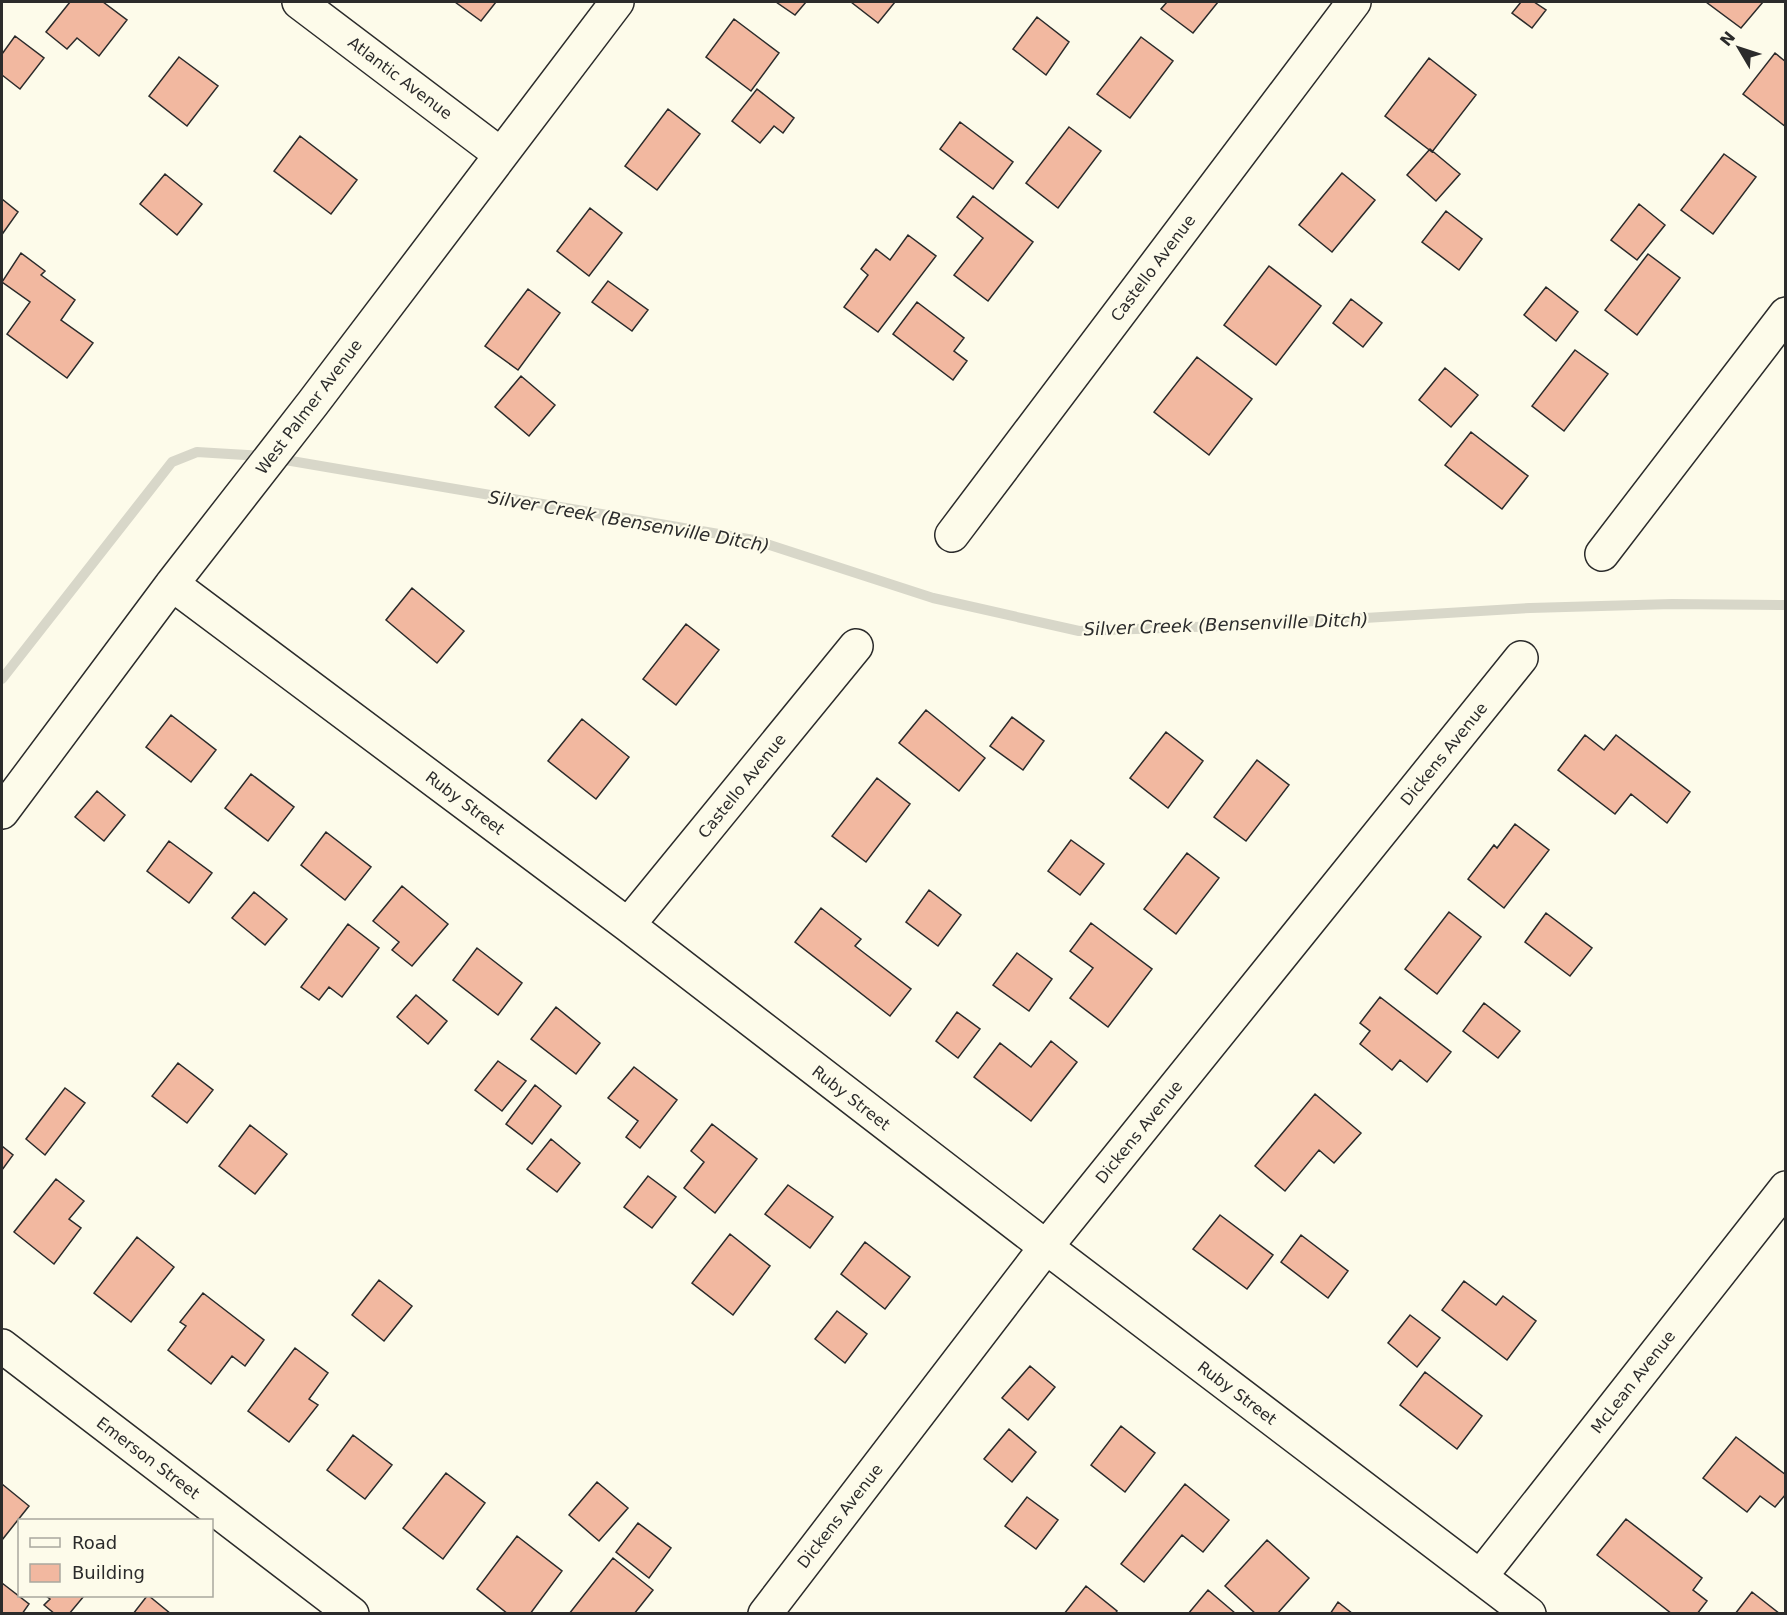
<svg xmlns="http://www.w3.org/2000/svg" width="1787" height="1615" viewBox="0 0 1787 1615" font-family="'DejaVu Sans',sans-serif">
  <style>
    .lines { fill: none; stroke-linecap: round; stroke-linejoin: round }
    .stream { stroke: #d8d7c9; stroke-width: 10 }
    .building { fill: #f2b8a0; stroke: #2b2b2b; stroke-width: 1.5 }
    .minor-casing { stroke: #2b2b2b; stroke-width: 36 }
    .minor { stroke: #fdfbea; stroke-width: 33 }
    .labels { text-anchor: middle; dominant-baseline: central; stroke-width: 4.5; stroke-linejoin: round; paint-order: stroke }
    .street-label { font-size: 16px; fill: #2b2b2b; stroke: #fdfbea }
    .water-label { font-size: 18px; font-style: italic; fill: #2b2b2b; stroke: #fdfbea }
  </style>
  <rect width="100%" height="100%" fill="#fdfbea"/>
  <g class="lines">
    <path class="stream" d="M2,679L172,462L197,452L262,456L754,540L933,598L1079,631L1249,625L1530,608L1672,604L1786,605"/>
  </g>
  <path class="building" d="M70,2H103L127,20L99,56L77,38L67,49L46,32Z
    M455,2H496L481,21Z
    M776,2H806L795,15Z
    M851,2H895L878,23Z
    M1167,2H1218L1193,33L1161,9Z
    M1521,2H1534L1546,10L1532,28L1512,13Z
    M1706,2H1763L1741,28Z
    M1037,17L1069,42L1046,75L1013,49Z
    M734,19L779,53L751,91L706,57Z
    M15,36L44,58L20,89L2,75V54Z
    M1141,37L1173,61L1130,118L1097,94Z
    M1775,53L1786,62V127L1743,94Z
    M179,57L218,86L187,126L149,96Z
    M1429,58L1476,95L1432,152L1385,116Z
    M757,89L794,118L783,133L774,126L760,143L732,121Z
    M668,109L700,134L657,190L625,166Z
    M960,122L1013,162L993,189L940,149Z
    M1069,127L1101,151L1058,208L1026,183Z
    M300,136L357,180L331,214L274,171Z
    M1430,149L1460,174L1436,201L1407,175Z
    M1724,154L1756,177L1713,234L1681,210Z
    M1342,173L1375,200L1332,252L1299,225Z
    M165,174L202,204L177,235L140,204Z
    M973,196L1033,242L988,301L954,275L983,238L957,217Z
    M2,199L18,212L3,233L2,232Z
    M1639,204L1665,225L1637,260L1611,240Z
    M590,208L622,233L589,276L557,251Z
    M1446,211L1482,239L1459,270L1422,242Z
    M908,235L936,256L878,332L844,307L868,275L861,269L876,249L890,260Z
    M21,253L45,271L41,275L75,300L61,320L93,343L67,378L7,334L30,302L2,282Z
    M1648,254L1680,278L1637,335L1605,310Z
    M1269,266L1321,306L1276,365L1224,325Z
    M608,281L648,310L632,331L592,302Z
    M1546,287L1578,312L1556,341L1524,315Z
    M528,289L560,313L518,370L485,346Z
    M1351,299L1382,323L1363,347L1333,323Z
    M917,302L964,338L954,351L967,361L953,380L893,334Z
    M1575,350L1608,374L1564,431L1532,406Z
    M1197,357L1252,399L1209,455L1154,412Z
    M1445,368L1478,395L1451,427L1419,400Z
    M521,376L555,405L529,436L495,407Z
    M1471,432L1528,476L1502,509L1445,465Z
    M412,588L464,631L437,663L386,620Z
    M686,624L719,650L676,705L643,679Z
    M926,710L985,758L959,791L899,743Z
    M171,715L216,750L191,782L146,747Z
    M1012,717L1044,741L1023,770L990,746Z
    M582,719L629,757L596,799L548,761Z
    M1166,732L1203,761L1168,808L1130,778Z
    M1585,735L1604,750L1616,735L1690,792L1667,823L1631,794L1615,814L1558,770Z
    M1257,760L1289,785L1246,841L1214,817Z
    M251,774L294,807L268,841L225,808Z
    M877,778L910,804L866,862L832,836Z
    M97,791L125,815L104,841L75,817Z
    M1515,824L1549,850L1504,908L1468,879L1494,845L1497,848Z
    M326,832L371,867L345,900L301,865Z
    M1071,840L1104,864L1080,895L1048,871Z
    M169,841L212,873L189,903L147,871Z
    M1187,853L1219,878L1176,934L1144,909Z
    M402,886L448,924L412,966L392,950L399,942L373,921Z
    M929,890L961,915L938,946L906,922Z
    M254,892L287,919L265,945L232,918Z
    M821,908L861,939L855,946L911,989L890,1016L795,942Z
    M1449,912L1481,937L1437,994L1405,969Z
    M1546,913L1592,948L1570,976L1525,942Z
    M1091,923L1152,969L1108,1027L1070,998L1093,968L1070,951Z
    M348,924L379,948L342,997L329,987L319,1000L301,987Z
    M477,948L522,983L498,1015L453,980Z
    M1017,953L1052,979L1029,1011L993,985Z
    M416,995L447,1021L428,1044L397,1017Z
    M1380,997L1451,1052L1427,1082L1400,1060L1392,1070L1360,1044L1370,1031L1360,1023Z
    M1484,1003L1520,1031L1498,1058L1463,1031Z
    M556,1007L600,1043L576,1074L531,1039Z
    M957,1012L980,1029L958,1058L936,1041Z
    M1051,1041L1077,1062L1031,1121L974,1077L1000,1043L1031,1067Z
    M498,1061L526,1081L502,1111L475,1090Z
    M178,1063L213,1090L187,1123L152,1096Z
    M634,1067L677,1100L640,1148L626,1137L638,1121L608,1098Z
    M535,1085L561,1106L532,1144L506,1124Z
    M65,1088L85,1103L45,1155L26,1139Z
    M1315,1094L1361,1133L1334,1163L1319,1150L1285,1191L1255,1166Z
    M712,1124L757,1159L715,1213L684,1188L704,1162L691,1151Z
    M250,1125L287,1154L255,1194L219,1166Z
    M551,1139L580,1163L557,1192L527,1169Z
    M2,1146L13,1155L2,1170Z
    M648,1176L676,1197L652,1228L624,1207Z
    M56,1179L84,1201L69,1219L81,1228L54,1264L14,1232Z
    M788,1185L833,1217L810,1248L765,1214Z
    M1220,1215L1273,1255L1247,1289L1193,1249Z
    M730,1234L770,1266L733,1315L692,1283Z
    M1301,1235L1348,1271L1328,1298L1281,1262Z
    M137,1237L174,1267L131,1322L94,1293Z
    M865,1242L910,1277L885,1309L841,1274Z
    M379,1280L412,1306L384,1341L352,1315Z
    M1464,1281L1496,1305L1503,1296L1536,1321L1507,1360L1442,1310Z
    M203,1293L264,1340L245,1366L232,1356L211,1384L168,1350L186,1326L180,1322Z
    M837,1311L867,1334L845,1363L815,1339Z
    M1410,1315L1440,1338L1417,1367L1388,1343Z
    M295,1348L328,1373L309,1399L318,1405L289,1442L248,1411Z
    M1030,1366L1055,1387L1028,1420L1002,1398Z
    M1425,1372L1482,1416L1457,1449L1400,1405Z
    M1121,1426L1155,1453L1125,1492L1091,1465Z
    M1009,1429L1036,1452L1012,1482L984,1459Z
    M353,1435L392,1465L365,1499L327,1470Z
    M1736,1437L1786,1475V1494L1775,1507L1760,1496L1747,1512L1703,1478Z
    M446,1473L485,1503L443,1559L403,1528Z
    M597,1482L628,1508L599,1541L569,1515Z
    M2,1484L29,1506L2,1540Z
    M1185,1484L1229,1520L1203,1552L1182,1535L1144,1582L1121,1564Z
    M1027,1497L1058,1520L1036,1549L1005,1526Z
    M1626,1519L1702,1578L1693,1590L1707,1601L1697,1614H1672L1597,1555Z
    M638,1523L671,1548L649,1578L616,1552Z
    M517,1536L562,1571L530,1614H508L477,1589Z
    M1267,1540L1309,1578L1277,1614H1256L1225,1586Z
    M613,1558L653,1590L634,1614H569Z
    M2,1583L29,1604L22,1614H2Z
    M1086,1586L1117,1611L1115,1614H1064Z
    M1208,1590L1235,1613V1614H1188Z
    M1752,1592L1780,1614H1735Z
    M46,1596H84L69,1614H55L44,1605L50,1599Z
    M147,1596H149L171,1614H133Z
    M1338,1602L1353,1614H1330Z"/>
  <g class="lines">
    <defs>
      <path id="minor" d="M299,2L500,154
        M952,535L1354,2
        M1602,554L1786,314
        M172,584L628,925L1046,1247L1529,1614
        M2,812L172,584L313,403L617,2
        M628,925L856,646
        M2,1346L352,1614
        M1480,1577L1786,1188
        M765,1614L1046,1247L1521,658"/>
    </defs>
    <use href="#minor" class="minor-casing"/>
    <use href="#minor" class="minor"/>
  </g>
  <g class="labels">
    <g class="street-label">
      <text transform="translate(400 78) rotate(37)">Atlantic Avenue</text>
      <text transform="translate(1153 268) rotate(-53)">Castello Avenue</text>
      <text transform="translate(309 407) rotate(-53)">West Palmer Avenue</text>
      <text transform="translate(1444 754) rotate(-51)">Dickens Avenue</text>
      <text transform="translate(742 786) rotate(-51)">Castello Avenue</text>
      <text transform="translate(465 803) rotate(37)">Ruby Street</text>
      <text transform="translate(851 1098) rotate(38)">Ruby Street</text>
      <text transform="translate(1139 1132) rotate(-51)">Dickens Avenue</text>
      <text transform="translate(1633 1382) rotate(-52)">McLean Avenue</text>
      <text transform="translate(1237 1393) rotate(37)">Ruby Street</text>
      <text transform="translate(148 1458) rotate(37)">Emerson Street</text>
      <text transform="translate(840 1516) rotate(-52)">Dickens Avenue</text>
    </g>
    <g class="water-label">
      <text transform="translate(629 521) rotate(10)">Silver Creek (Bensenville Ditch)</text>
      <text transform="translate(1226 624) rotate(-2)">Silver Creek (Bensenville Ditch)</text>
    </g>
  </g>
  <rect width="1787" height="1615" fill="none" stroke="#2b2b2b" stroke-width="6"/>
  <rect x="18" y="1519" width="195" height="78" fill="#fdfbea" stroke="#a9a89e" stroke-width="1.5"/>
  <rect x="30" y="1538" width="30" height="9" fill="#fdfbea" stroke="#a9a89e" stroke-width="1.5"/>
  <text x="72" y="1549" font-size="18" fill="#2b2b2b">Road</text>
  <rect x="30" y="1564" width="30" height="18" fill="#f2b8a0" stroke="#a9a89e" stroke-width="1.5"/>
  <text x="72" y="1579" font-size="18" fill="#2b2b2b">Building</text>
  <g transform="translate(1739 48) rotate(309)" stroke="#fdfbea" stroke-width="4.5" paint-order="stroke">
  <path d="M0-4.5L10 22L0 15L-10 22Z" fill="#2b2b2b"/>
  <text y="-9" font-size="16" font-weight="bold" text-anchor="middle" fill="#2b2b2b">N</text>
  </g>
</svg>
